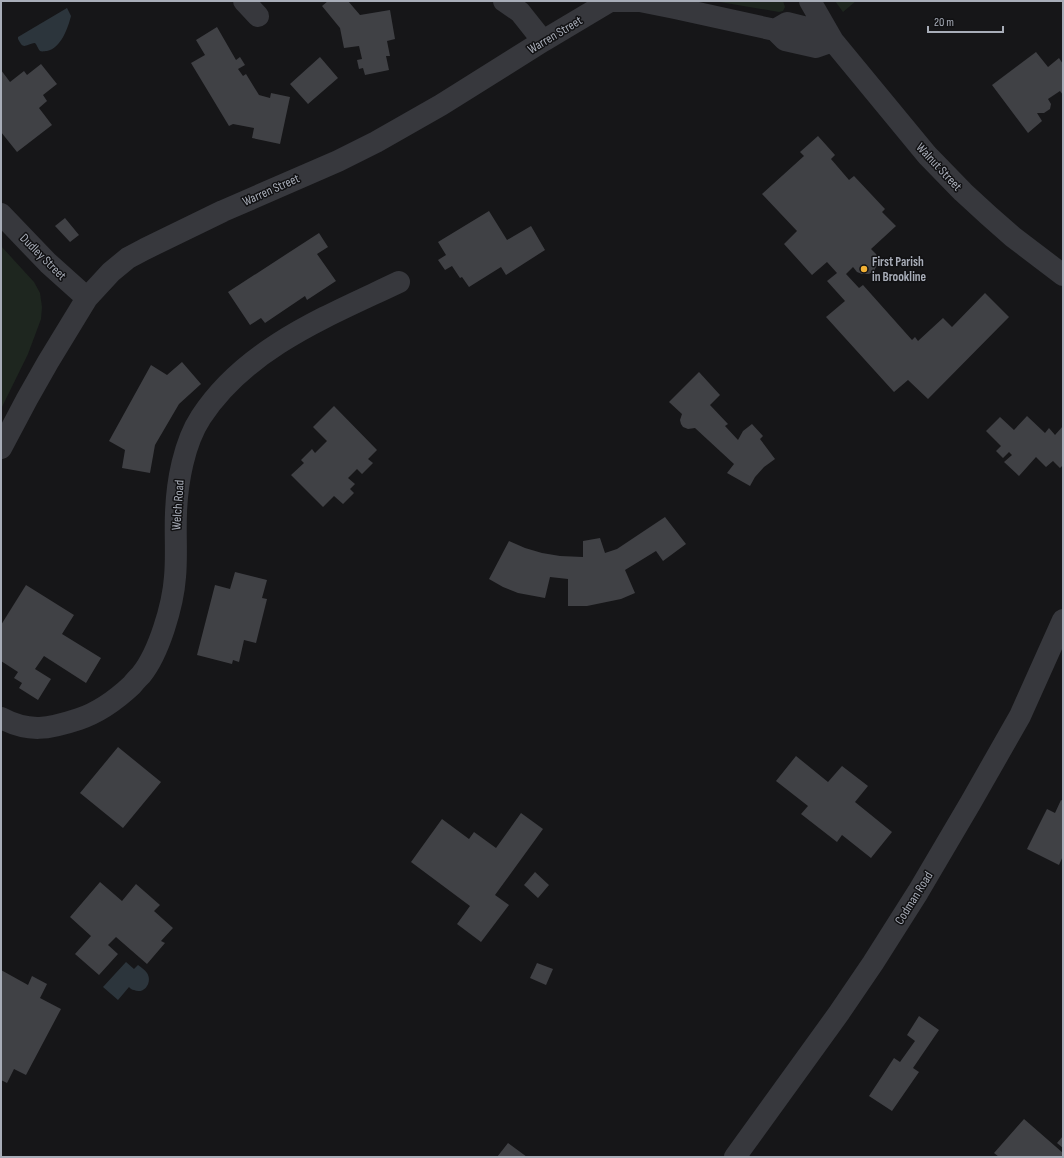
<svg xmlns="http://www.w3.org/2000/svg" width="1064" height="1158" viewBox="0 0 1064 1158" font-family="'Sofia Sans Condensed',sans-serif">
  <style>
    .green { fill: #1e261f }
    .water { fill: #2c353c }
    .building { fill: #404145 }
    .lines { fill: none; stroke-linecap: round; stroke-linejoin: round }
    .minor { stroke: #37383d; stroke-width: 22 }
    .poi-dot { fill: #f2b134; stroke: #111113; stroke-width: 1.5 }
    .labels { text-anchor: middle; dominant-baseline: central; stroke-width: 3; stroke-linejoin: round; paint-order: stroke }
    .street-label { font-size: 13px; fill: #a8adb8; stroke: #111113 }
    .poi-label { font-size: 13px; font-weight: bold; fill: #a8adb8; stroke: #111113; text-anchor: start }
  </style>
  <rect width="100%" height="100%" fill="#161618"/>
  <path class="green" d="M714,1H783L785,7L783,11L779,12Z
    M835,1H856L843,12Z
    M1,246L34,282L40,293L42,307L41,319L28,354L1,409Z"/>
  <path class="water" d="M67,8L71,16C68,28 61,48 47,51C45,51 42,52 40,51C38,49 37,45 35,43C25,44 24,51 18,39V37Z
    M126,962L134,969L138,965C141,967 145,970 147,973C153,982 144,995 134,990C132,990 130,988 129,987L118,1000L103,987Z"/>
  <path class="building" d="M328,1H348L360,15L390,10L395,39L387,41L390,56H386L389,70L365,75L363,68L359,69L357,60L362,59L359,46L344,48L340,28L322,6Z
    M217,27L236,60L240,57L245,65L238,69L243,76L246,74L259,95L270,98L271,93L290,97L280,144L252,138L254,128L233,124L229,126L191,63L205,55L196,40Z
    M1036,52L1048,67L1059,58L1063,64V95L1060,91L1048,99L1051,104L1050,109L1044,113H1037L1042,121L1028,133L992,85Z
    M320,57L338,78L308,104L290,84Z
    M41,64L57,84L43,95L47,101L39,108L52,125L17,152L1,132V70L10,82L24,71L27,75Z
    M818,136L835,155L831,159L849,180L854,176L885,209L882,212L896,226L871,249L876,254L878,259L877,265L874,271L869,274H862L857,272L853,267L846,274L859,288L863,285L912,340L915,337L918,341L943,318L952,327L985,293L1009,317L928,399L908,380L894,392L826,317L845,301L827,281L837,273L827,262L812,275L784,244L797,231L762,194L804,156L800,152Z
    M489,211L507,240L531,226L545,250L506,275L501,267L469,287L462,277L460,278L452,266L445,270L438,260L446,255L438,242Z
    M65,218L79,235L70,242L55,226Z
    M319,233L328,247L317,254L336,281L307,300L305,296L265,323L261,318L250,325L228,292Z
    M182,362L201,384L179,404L155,445L150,473L122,468L125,450L109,441L151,365L167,375Z
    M699,372L720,395L710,405L728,424L725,426L738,440L743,431L752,424L763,436L760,439L775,459L764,467L755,477L750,486L727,473L734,464L695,428L688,429L683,427L681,424L680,420L682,414L669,402Z
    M334,406L377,450L368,459L373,463L362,474L357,469L348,478L355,484L350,489L354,493L343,504L334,496L323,507L291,475L304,463L301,460L312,449L315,453L327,441L313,427Z
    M1027,416L1045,433L1049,428L1055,435L1063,426V465L1060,468L1053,461L1046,467L1036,457L1019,476L1004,462L1012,455L1009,452L1003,458L996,451L1001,446L986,431L1000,417L1014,430Z
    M665,517L686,544L663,561L656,551L625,570L635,593L621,599L587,606H568V579L550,577L545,598L518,593L503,587L489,579L509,541L525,548L542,553L560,556L583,557V541L600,538L605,553L617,549Z
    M235,572L267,580L262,598L267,599L256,643L244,640L239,662L233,660L232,664L197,655L215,585L230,589Z
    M26,585L74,615L62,634L101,658L86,683L44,656L35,669L51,679L38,700L19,688L22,683L14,678L18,672L1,661V625Z
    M118,747L161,782L123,828L80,793Z
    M796,756L828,782L842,766L868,786L855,802L892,832L871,858L842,835L837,842L801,814L808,806L776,781Z
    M1061,800L1063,801V856L1059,865L1027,849L1047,809L1055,813Z
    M521,813L543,829L495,895L509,905L481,942L457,924L470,906L411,862L442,819L469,839L474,832L496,848Z
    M535,872L549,885L538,898L524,885Z
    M100,882L122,901L136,884L160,905L154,911L173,928L161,941L165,943L147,964L116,937L108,945L118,954L99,975L75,954L91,936L70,917Z
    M537,963L553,969L546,985L530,978Z
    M1,970L28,985L32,976L47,984L40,998L61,1009L26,1075L14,1069L7,1083L1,1080Z
    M919,1016L939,1030L913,1068L919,1072L892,1111L869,1096L894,1058L900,1062L915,1041L907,1035Z
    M1024,1119L1063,1153V1157H999L994,1153Z
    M1063,1136V1148L1057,1143Z
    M508,1143L527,1157H497Z"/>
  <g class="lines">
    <path class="minor" d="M244,1L258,16
      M504,1L520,12L543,41
      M610,1H640L675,8L775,30L785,40L816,47L833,41
      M810,1L833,41L927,155L963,192L988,215L1013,237L1063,275
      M775,30L787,23L819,31L833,41
      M1,214L48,263L87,298
      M1,448L27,399L48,362L87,298L111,272L128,258L145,249L223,211L338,161L376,142L441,105L543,41L610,1
      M1,718C29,733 49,729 79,719C100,712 116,700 132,685C135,681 138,678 141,675C159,653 173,605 175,577C177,556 175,535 176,513C177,482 184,443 201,417C247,347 328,316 399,282
      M735,1157L839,1013L873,963L918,892L971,802L1020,716L1063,620"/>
  </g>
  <circle class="poi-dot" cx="864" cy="269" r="4"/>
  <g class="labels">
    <g class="street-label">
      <text transform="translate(555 35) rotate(-31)">Warren Street</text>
      <text transform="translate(939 167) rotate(47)">Walnut Street</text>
      <text transform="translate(271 190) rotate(-24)">Warren Street</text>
      <text transform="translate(43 257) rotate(45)">Dudley Street</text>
      <text transform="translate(178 505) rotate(-86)">Welch Road</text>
      <text transform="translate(914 898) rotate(-58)">Codman Road</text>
    </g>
    <g class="poi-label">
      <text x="872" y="262">First Parish<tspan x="872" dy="15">in Brookline</tspan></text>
    </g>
  </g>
  <rect width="1064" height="1158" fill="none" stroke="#a8adb8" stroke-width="4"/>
  <path d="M928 26v6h75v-6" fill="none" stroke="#a8adb8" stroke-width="2"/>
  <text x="934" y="26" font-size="12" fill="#a8adb8" stroke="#111113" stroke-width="3" paint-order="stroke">20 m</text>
</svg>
